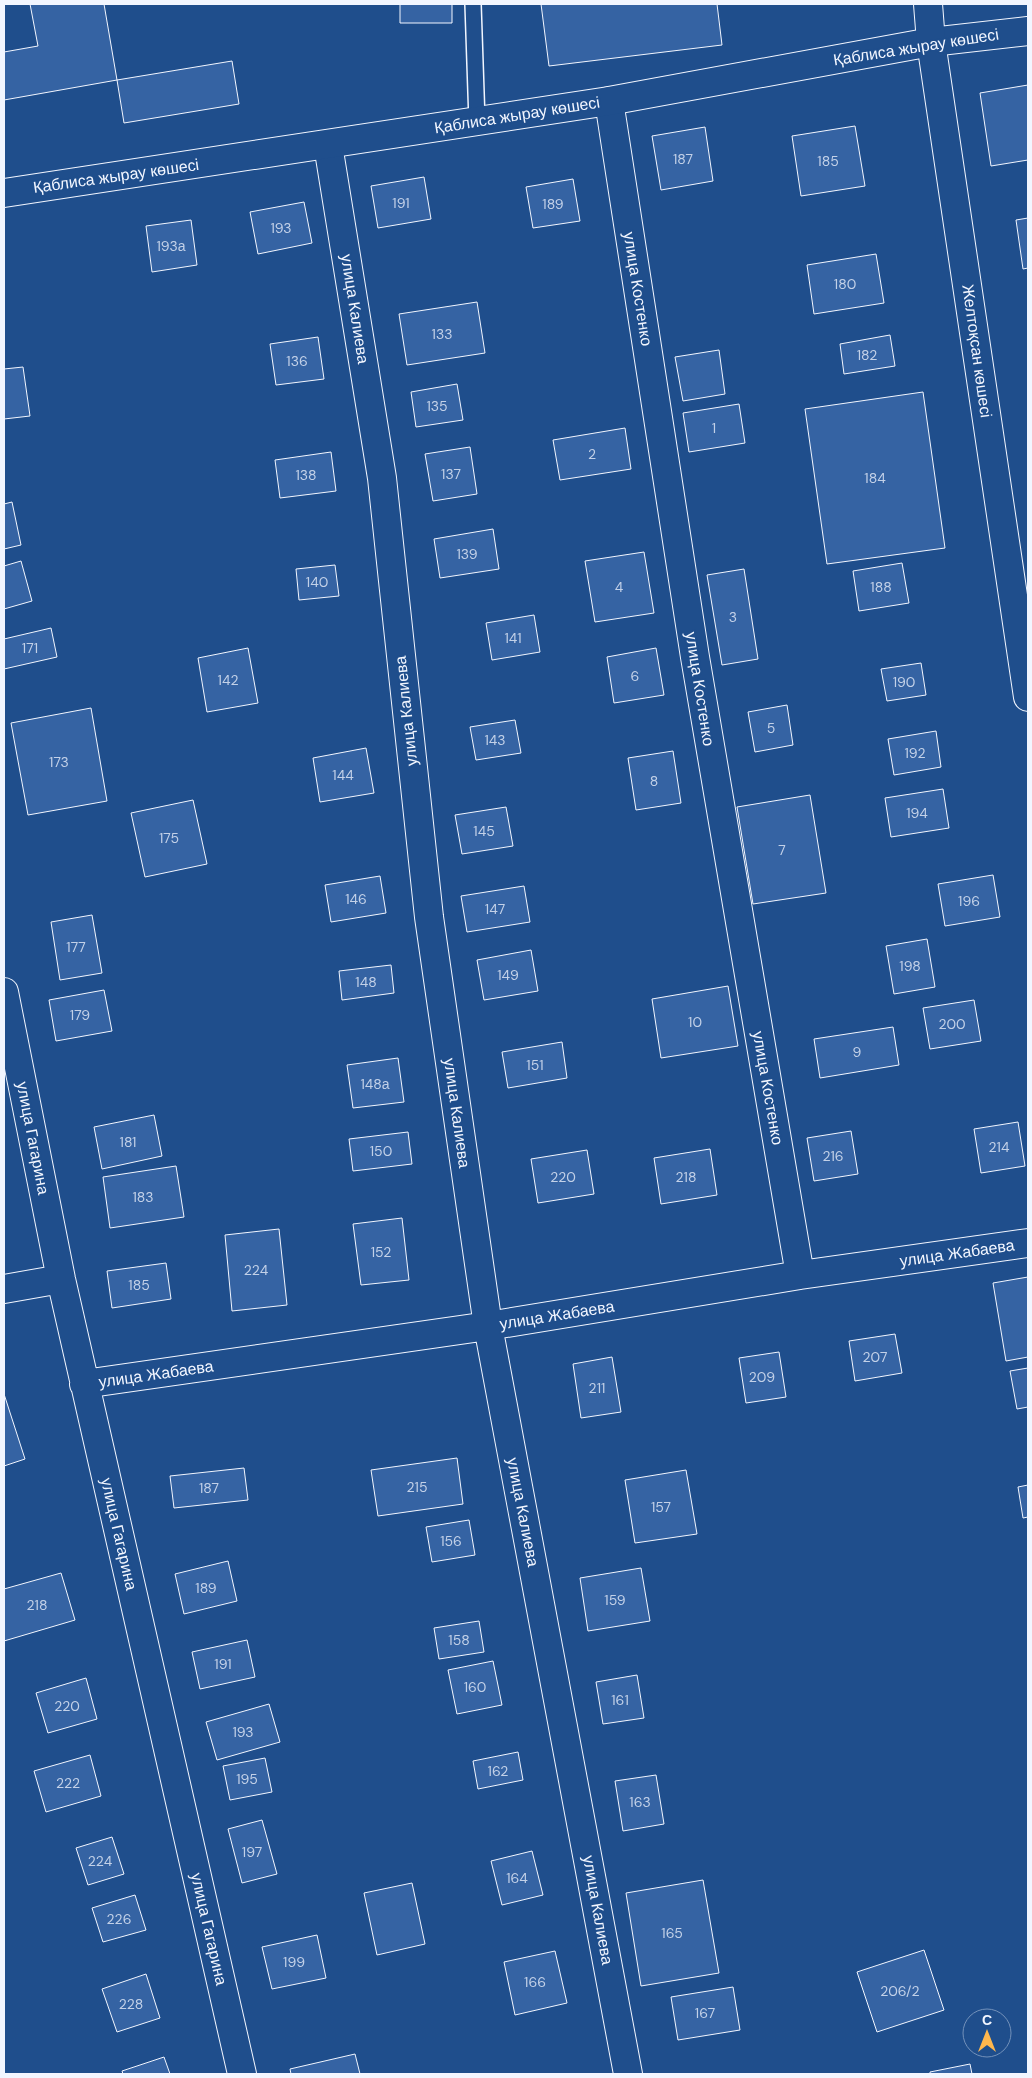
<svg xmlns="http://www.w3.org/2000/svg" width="1032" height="2078" viewBox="0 0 1032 2078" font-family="'DM Sans',sans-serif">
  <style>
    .building { fill: #3563a3; stroke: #f2f6ff }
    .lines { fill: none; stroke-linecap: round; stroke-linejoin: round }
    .service-casing { stroke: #f2f6ff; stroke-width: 18 }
    .minor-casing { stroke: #f2f6ff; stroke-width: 30 }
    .tertiary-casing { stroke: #f2f6ff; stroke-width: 30 }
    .secondary-casing { stroke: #f2f6ff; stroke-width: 30 }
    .service { stroke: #1f4e8c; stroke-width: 15 }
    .minor { stroke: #1f4e8c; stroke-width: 28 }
    .tertiary { stroke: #1f4e8c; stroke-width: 28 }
    .secondary { stroke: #1f4e8c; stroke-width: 28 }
    .labels { text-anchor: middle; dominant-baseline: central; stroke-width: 4; stroke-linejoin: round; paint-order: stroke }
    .number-label { font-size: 14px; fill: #c3d1e8 }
    .street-label { font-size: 16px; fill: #f2f6ff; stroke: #1f4e8c }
  </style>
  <rect width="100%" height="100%" fill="#1f4e8c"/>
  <path class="building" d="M30,4H104L117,80L4,100V52L38,46Z
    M400,4H452V23H400Z
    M541,4H717L722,45L549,66Z
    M232,61L239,104L124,123L117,80Z
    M1028,85V160L991,166L980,93Z
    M855,126L865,186L801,196L792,136Z
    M705,127L713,181L661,190L652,136Z
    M424,177L431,219L378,228L371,186Z
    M573,179L580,221L533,228L526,187Z
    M304,202L312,243L258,254L250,212Z
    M1028,218V268L1023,269L1016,220Z
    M191,220L197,265L152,272L146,226Z
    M876,254L884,303L814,314L807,265Z
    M477,302L485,353L407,365L399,314Z
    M890,335L895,366L844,374L840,344Z
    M318,337L324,379L276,385L270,344Z
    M719,350L725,394L683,401L675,357Z
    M23,367L30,416L4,419V369Z
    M457,384L463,420L416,427L411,392Z
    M923,392L945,548L827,564L805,409Z
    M739,404L745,443L689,452L683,413Z
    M625,428L631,469L560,480L553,440Z
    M470,447L477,494L433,501L425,454Z
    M331,452L336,491L280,498L275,460Z
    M12,502L21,545L4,549V504Z
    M493,529L499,569L440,578L434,539Z
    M644,552L654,613L595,622L585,561Z
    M21,561L32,601L4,609V566Z
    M902,563L909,603L859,611L853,571Z
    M335,565L339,596L299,600L296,569Z
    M744,569L758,659L722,665L707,575Z
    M534,615L540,652L492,660L486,623Z
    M51,628L57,657L4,669V639Z
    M248,648L258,703L207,712L198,658Z
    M656,648L664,695L614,703L607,657Z
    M921,663L926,695L887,701L881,669Z
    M787,705L793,745L755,752L748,712Z
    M91,708L107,801L28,815L11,723Z
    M515,720L521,753L476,760L470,727Z
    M936,731L941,767L894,775L888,739Z
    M366,748L374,793L320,802L313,758Z
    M673,751L681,803L636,810L628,758Z
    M943,789L949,828L891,837L885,798Z
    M810,795L826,893L753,904L737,807Z
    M193,800L207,864L145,877L131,813Z
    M506,807L513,846L462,854L455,815Z
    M993,875L1000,917L945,926L938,884Z
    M380,876L386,913L331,922L325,885Z
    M524,886L530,922L467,932L461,896Z
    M92,915L102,973L60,980L51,922Z
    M927,939L935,987L894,994L886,946Z
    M531,950L538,991L484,1000L477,960Z
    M391,965L394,993L342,1000L339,971Z
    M728,986L738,1046L661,1058L652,999Z
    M104,990L112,1031L56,1041L49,1000Z
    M974,1000L981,1041L930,1049L923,1008Z
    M893,1027L899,1065L820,1078L814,1039Z
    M562,1042L567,1078L508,1088L502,1052Z
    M398,1058L404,1102L353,1108L347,1065Z
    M154,1115L162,1156L102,1169L94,1127Z
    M1018,1122L1025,1166L981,1173L974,1129Z
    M851,1131L858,1174L814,1181L807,1138Z
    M408,1132L412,1164L353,1171L349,1139Z
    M710,1149L717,1195L661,1204L654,1158Z
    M587,1150L594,1194L538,1203L531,1159Z
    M176,1166L184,1217L110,1228L103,1177Z
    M402,1218L409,1280L361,1285L353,1224Z
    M279,1229L287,1305L232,1311L225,1235Z
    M166,1263L171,1299L112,1308L107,1271Z
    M1028,1277V1357L1006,1361L993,1283Z
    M895,1334L902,1373L855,1381L849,1341Z
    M779,1352L786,1397L746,1403L739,1358Z
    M612,1357L621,1412L581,1418L573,1364Z
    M1028,1368V1407L1017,1409L1010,1371Z
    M4,1394L25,1459L4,1466Z
    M457,1458L463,1504L378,1516L371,1470Z
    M244,1468L248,1500L174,1508L170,1476Z
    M686,1470L697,1534L635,1543L625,1480Z
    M1028,1485V1517L1023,1518L1018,1487Z
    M469,1520L475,1555L432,1562L426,1527Z
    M228,1561L237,1601L184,1614L175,1574Z
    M641,1568L650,1621L588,1631L580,1578Z
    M61,1573L75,1620L4,1641V1589Z
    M479,1621L484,1652L439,1659L434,1628Z
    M247,1640L255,1677L200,1689L192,1652Z
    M493,1661L502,1705L457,1714L448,1670Z
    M637,1675L644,1718L603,1724L596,1682Z
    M86,1678L97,1719L48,1733L36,1693Z
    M269,1704L280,1742L217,1760L206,1722Z
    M518,1752L523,1780L478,1789L473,1761Z
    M90,1755L101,1796L46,1812L34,1771Z
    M265,1758L272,1792L230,1800L223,1766Z
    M656,1775L664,1824L623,1831L615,1781Z
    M262,1820L277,1874L242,1883L228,1829Z
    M112,1837L124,1874L88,1885L76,1848Z
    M532,1851L543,1895L502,1905L491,1861Z
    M703,1880L719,1973L641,1986L626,1893Z
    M412,1883L425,1944L377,1955L364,1893Z
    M135,1895L146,1930L103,1942L92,1908Z
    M317,1935L326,1978L272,1989L262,1947Z
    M924,1950L944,2010L877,2032L857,1972Z
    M555,1951L567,2003L515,2015L504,1962Z
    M146,1974L160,2018L117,2032L102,1989Z
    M733,1987L740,2030L678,2040L671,1997Z
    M355,2054L360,2074H291L290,2069Z
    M164,2057L170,2074H123L122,2071Z
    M970,2064L972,2074H930V2072Z"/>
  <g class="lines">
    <defs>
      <path id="service" d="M473,4L477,122"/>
      <path id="minor" d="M609,101L695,657L800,1275
        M328,145L382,478L429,917L488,1326L628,2074
        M4,992L61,1279L242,2074
        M4,1289L61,1279
        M84,1384L488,1326L800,1275L1028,1243"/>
      <path id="tertiary" d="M4,193L609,101L931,42L1028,31"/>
      <path id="secondary" d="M928,4L931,42L1028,697"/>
    </defs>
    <use href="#service" class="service-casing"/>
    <use href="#minor" class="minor-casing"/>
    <use href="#tertiary" class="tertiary-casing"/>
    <use href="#secondary" class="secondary-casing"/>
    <use href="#service" class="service"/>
    <use href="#minor" class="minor"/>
    <use href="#tertiary" class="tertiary"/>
    <use href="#secondary" class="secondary"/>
  </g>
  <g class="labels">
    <g class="number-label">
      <text x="683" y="159">187</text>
      <text x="828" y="161">185</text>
      <text x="401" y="203">191</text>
      <text x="553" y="204">189</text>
      <text x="281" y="228">193</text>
      <text x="171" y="246">193а</text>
      <text x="845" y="284">180</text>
      <text x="442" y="334">133</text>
      <text x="867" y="355">182</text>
      <text x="297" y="361">136</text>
      <text x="437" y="406">135</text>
      <text x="714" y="428">1</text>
      <text x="592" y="454">2</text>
      <text x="451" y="474">137</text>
      <text x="306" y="475">138</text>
      <text x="875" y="478">184</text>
      <text x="467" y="554">139</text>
      <text x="317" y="582">140</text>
      <text x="619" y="587">4</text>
      <text x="881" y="587">188</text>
      <text x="733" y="617">3</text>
      <text x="513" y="638">141</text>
      <text x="30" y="648">171</text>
      <text x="635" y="676">6</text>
      <text x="228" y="680">142</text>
      <text x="904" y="682">190</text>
      <text x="771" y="728">5</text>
      <text x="495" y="740">143</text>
      <text x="915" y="753">192</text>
      <text x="59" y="762">173</text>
      <text x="343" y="775">144</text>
      <text x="654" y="781">8</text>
      <text x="917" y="813">194</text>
      <text x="484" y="831">145</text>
      <text x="169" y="838">175</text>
      <text x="782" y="850">7</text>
      <text x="356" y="899">146</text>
      <text x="969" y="901">196</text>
      <text x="495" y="909">147</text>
      <text x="76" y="947">177</text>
      <text x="910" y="966">198</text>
      <text x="508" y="975">149</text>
      <text x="366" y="982">148</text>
      <text x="80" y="1015">179</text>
      <text x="695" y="1022">10</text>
      <text x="952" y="1024">200</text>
      <text x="857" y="1052">9</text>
      <text x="535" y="1065">151</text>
      <text x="375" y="1084">148а</text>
      <text x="128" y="1142">181</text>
      <text x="999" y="1147">214</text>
      <text x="381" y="1151">150</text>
      <text x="833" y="1156">216</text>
      <text x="563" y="1177">220</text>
      <text x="686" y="1177">218</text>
      <text x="143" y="1197">183</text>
      <text x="381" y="1252">152</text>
      <text x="256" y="1270">224</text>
      <text x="139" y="1285">185</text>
      <text x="875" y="1357">207</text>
      <text x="762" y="1377">209</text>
      <text x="597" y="1388">211</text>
      <text x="417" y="1487">215</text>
      <text x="209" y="1488">187</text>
      <text x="661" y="1507">157</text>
      <text x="451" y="1541">156</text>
      <text x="206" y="1588">189</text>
      <text x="615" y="1600">159</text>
      <text x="37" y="1605">218</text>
      <text x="459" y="1640">158</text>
      <text x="223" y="1664">191</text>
      <text x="475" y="1687">160</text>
      <text x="620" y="1700">161</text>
      <text x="67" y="1706">220</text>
      <text x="243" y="1732">193</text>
      <text x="498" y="1771">162</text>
      <text x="247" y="1779">195</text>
      <text x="68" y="1783">222</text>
      <text x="640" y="1802">163</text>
      <text x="252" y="1852">197</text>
      <text x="100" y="1861">224</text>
      <text x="517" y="1878">164</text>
      <text x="119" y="1919">226</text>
      <text x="672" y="1933">165</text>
      <text x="294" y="1962">199</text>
      <text x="535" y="1982">166</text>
      <text x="900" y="1991">206/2</text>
      <text x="131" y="2004">228</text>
      <text x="705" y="2013">167</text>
    </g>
    <g class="street-label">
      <text transform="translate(916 47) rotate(-9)">Қаблиса жырау көшесі</text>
      <text transform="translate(517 115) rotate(-9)">Қаблиса жырау көшесі</text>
      <text transform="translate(116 176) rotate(-8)">Қаблиса жырау көшесі</text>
      <text transform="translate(638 289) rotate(81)">улица Костенко</text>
      <text transform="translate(355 309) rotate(81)">улица Калиева</text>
      <text transform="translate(977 351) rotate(82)">Желтоқсан көшесі</text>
      <text transform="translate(700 689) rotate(81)">улица Костенко</text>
      <text transform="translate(406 711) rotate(-96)">улица Калиева</text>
      <text transform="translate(768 1088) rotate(80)">улица Костенко</text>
      <text transform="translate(457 1113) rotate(82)">улица Калиева</text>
      <text transform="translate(33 1138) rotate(79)">улица Гагарина</text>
      <text transform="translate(957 1253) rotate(-8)">улица Жабаева</text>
      <text transform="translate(557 1315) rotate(-9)">улица Жабаева</text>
      <text transform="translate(156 1374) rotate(-8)">улица Жабаева</text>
      <text transform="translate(523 1512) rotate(79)">улица Калиева</text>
      <text transform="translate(119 1534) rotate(77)">улица Гагарина</text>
      <text transform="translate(598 1910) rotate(80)">улица Калиева</text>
      <text transform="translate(209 1929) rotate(77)">улица Гагарина</text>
    </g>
  </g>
  <rect width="1032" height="2078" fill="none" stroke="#f2f6ff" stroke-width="10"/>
  <g transform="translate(987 2033)"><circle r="24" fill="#1f4e8c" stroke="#7391ba"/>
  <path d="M0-4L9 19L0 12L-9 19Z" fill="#ffb74d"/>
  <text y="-8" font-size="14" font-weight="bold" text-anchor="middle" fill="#f2f6ff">С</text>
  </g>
</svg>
